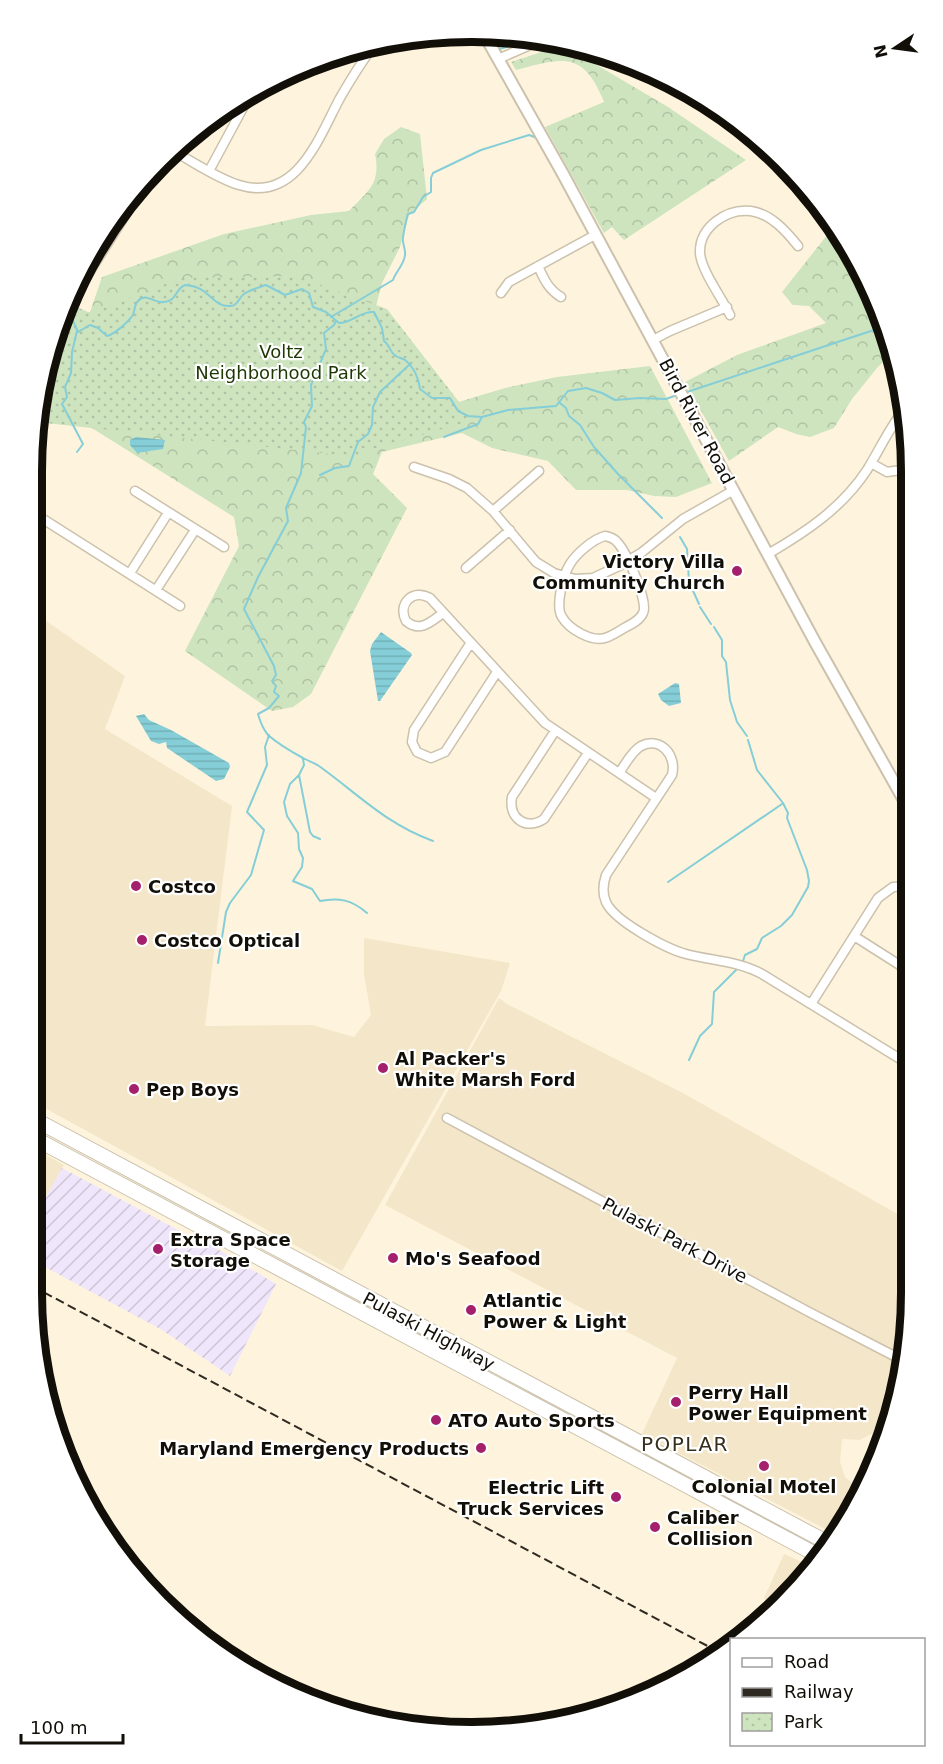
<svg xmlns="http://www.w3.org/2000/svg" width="943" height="1764" viewBox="0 0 943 1764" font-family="'DejaVu Sans',sans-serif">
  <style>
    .built { fill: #f4e6c9 }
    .industrial { fill: url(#industrial-furrows) }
    .forest { fill: url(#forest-crowns) }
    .park { fill: url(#park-dots) }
    .water { fill: url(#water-rules) }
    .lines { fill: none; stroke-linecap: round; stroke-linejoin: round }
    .stream { stroke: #85ced7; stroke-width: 2 }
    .minor-casing { stroke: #cbc1ac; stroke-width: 11 }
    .tertiary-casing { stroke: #cbc1ac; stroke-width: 14 }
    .trunk-casing { stroke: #cbc1ac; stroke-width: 16 }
    .minor { stroke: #fff; stroke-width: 8 }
    .tertiary { stroke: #fff; stroke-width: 10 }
    .trunk { stroke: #fff; stroke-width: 14 }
    .rail { stroke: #2e2a21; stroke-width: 2; stroke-dasharray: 9 4.5; stroke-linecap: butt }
    .poi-dot { fill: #a5206c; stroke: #fff; stroke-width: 2 }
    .labels { text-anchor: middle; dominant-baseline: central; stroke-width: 4.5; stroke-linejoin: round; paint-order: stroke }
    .park-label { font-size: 18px; fill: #1e3804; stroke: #fff }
    .street-label { font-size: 18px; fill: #120f08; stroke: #fff }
    .poi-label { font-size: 18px; font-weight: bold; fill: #120f08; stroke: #fff; text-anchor: start }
    .neighbourhood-label { font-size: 20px; letter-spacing: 1.5px; fill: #362e1c; stroke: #fff }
    .rim { fill: none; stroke: #120f08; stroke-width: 8 }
  </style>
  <defs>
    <pattern id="industrial-furrows" width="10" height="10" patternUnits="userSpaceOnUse" patternTransform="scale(1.5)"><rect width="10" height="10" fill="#f0e6fb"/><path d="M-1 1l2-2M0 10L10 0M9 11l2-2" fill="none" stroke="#cdc4d6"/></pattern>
    <pattern id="forest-crowns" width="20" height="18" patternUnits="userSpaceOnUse" patternTransform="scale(1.5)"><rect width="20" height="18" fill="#cde4bf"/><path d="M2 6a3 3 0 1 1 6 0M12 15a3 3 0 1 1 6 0" fill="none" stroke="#afc2a3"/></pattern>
    <pattern id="park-dots" width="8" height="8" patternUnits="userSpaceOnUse" patternTransform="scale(1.5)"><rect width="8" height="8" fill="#cde4bf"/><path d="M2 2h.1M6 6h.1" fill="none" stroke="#afc2a3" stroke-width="1.8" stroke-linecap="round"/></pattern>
    <pattern id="water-rules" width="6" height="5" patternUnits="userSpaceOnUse" patternTransform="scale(1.5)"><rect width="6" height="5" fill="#85ced7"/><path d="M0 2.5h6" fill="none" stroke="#72b0b7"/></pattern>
  </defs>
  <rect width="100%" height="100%" fill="#fef4dd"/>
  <path class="built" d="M32,611L125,676L105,729L232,806L205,1026L312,1025L354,1037L371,1015L364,974V938L510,963L501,991L342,1271L32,1101Z
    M499,998L507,1004L681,1092L910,1221L911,1321L899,1393L877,1431L860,1440L842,1439L840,1462L845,1477L861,1491L848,1517L839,1529L831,1532L642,1434L677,1358L385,1205Z
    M32,1147L64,1165L32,1222Z
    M784,1554L809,1565L772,1611L764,1598Z"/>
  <path class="industrial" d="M62,1168L199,1241H204L276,1284L230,1376L162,1330L32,1260V1222Z"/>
  <path class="forest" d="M563,45L668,107L746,160L624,240L612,227L604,233L545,127L604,102C583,50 563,58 516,70L511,62Z
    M401,127L420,134L427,199L409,215L400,247L382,283L375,310L455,403L505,388L557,377L650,366L712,483L676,497L654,496L627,490H576L548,461L492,448L462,433L382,452L373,474L407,508L311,694L293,707L272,711L185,651L239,546L234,517L47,400L77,312H90L102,277L224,234L311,215L349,211C368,191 381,184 375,154L384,139Z
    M835,225L888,330L893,352L877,368L852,399L834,428L810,437L796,434L778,427L729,461L685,382L737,355L826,323L809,306L793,305L782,292Z"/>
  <path class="park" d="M296,276L387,309L473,420L350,456L36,422L45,366L77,307L90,313L181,278Z"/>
  <path class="water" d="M136,437L165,440L163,449L137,453L130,445V440Z
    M381,632L411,653L412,655L380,701H378L370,651L372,644Z
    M675,683L679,684L681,703L669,706L661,700L658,694Z
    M144,714L149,720L171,730L229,763L230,767L224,779L216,781L167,748L166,742L159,744L151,741L136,716Z"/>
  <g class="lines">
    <path class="stream" d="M491,34L500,49L535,37
      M533,110L537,117
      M69,312L78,332L90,325L98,328L107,336C115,334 128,322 133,315C135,310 134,305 138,301C146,292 155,304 164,302C177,301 175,289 185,285C210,286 212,308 231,306C238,306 239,297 244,294C250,290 260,287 266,285L285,295L302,289L309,293L313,307L326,312L339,323C352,323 360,311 374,312L382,328L384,341C390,345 390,353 396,356C399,358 402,358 405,360C414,367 419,379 420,389L432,398H450L458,411L468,416L482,417L508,410L556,406L568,391L586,388L602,393L615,400L640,398L666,399L677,395
      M331,317L393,280C396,271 404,265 405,255C406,251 403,245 403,241C402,239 407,216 408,214L414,212L423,197L431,192V178L433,173L481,150L529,135L537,138
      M336,321L334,325L324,333L326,349L311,385L312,406L304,422L306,427L301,473L286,508L288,521L258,577L244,609L274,666L276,675L272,681L276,686L274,692L279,696L269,708L258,714C260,721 263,729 268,735C277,743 292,752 303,758C308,761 315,763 319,766C358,794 386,824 433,841
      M77,331L72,352L71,373L65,387L67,397L62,404L83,444L77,452
      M687,392L886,326
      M560,403L566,408L569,416L580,425L594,447L618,474L662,518
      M444,437L478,424L482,417
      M320,475L335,468L349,466L358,442L368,434L372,425L373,407L380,392L409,365
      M680,537L687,549L689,582L699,604
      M700,607L711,624
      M714,627L722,640V656L726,662L730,700L737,722L747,736
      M303,759L304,765L299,775L290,784L284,802L287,816L298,833L299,849L303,858L302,867L293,881L312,889L320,901C339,897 352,900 367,913
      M299,775L310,832L313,836L320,839
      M668,882L782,804
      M218,963L226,912L230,903L251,875L264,830L247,812L267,765L265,747L269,735
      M742,964L745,955L757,949L762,938L781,926L792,915L808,887L809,881L807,870L787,818L788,813L783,803L757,770L748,740
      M689,1060L700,1036L712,1024L714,992L738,968"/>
    <defs>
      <path id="minor" d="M498,59L544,39
        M173,151C194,162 216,178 239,185C297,203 319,137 340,98C351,79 362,61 375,44
        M209,171L251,93
        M538,266C544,279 548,289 561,297
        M501,293L509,282L595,235
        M730,315C722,298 701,270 700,253C699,227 727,208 751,211C771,214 786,231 798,246
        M653,340L670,331L727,307
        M871,463L887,472L908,469
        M414,467L449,479L467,488L493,511L536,562L554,573L575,579L593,578L619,566L641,553L683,519L734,490
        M32,469L40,453
        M135,491L224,547
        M493,511L539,471
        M32,512L180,606
        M605,536C610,537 614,538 617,542C626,551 649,602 643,613C640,620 632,624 626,627C619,631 612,636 605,638C591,642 569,629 562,617C555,606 563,575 570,564C576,554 593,539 605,536Z
        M768,554C806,532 842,508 867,470C880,449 890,426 906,407
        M466,568L510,530
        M130,573L168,513
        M156,590L195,530
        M443,613C431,622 420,633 406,621C397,604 413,588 430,598L545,723L656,798
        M470,644L414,730L412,742L417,752L431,758L445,752L497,672
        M555,731L512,797C508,818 526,831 544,819L588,753
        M619,773C625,765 631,752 641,746C661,736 677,756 672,775L606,875C603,884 602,893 606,902C614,921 667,949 686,954C713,961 738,961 762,974L910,1065
        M854,936L909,971
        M811,1004L878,898L893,887L909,886
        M447,1118L809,1312L904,1361"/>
      <path id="tertiary" d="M484,34L563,174L815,642L909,809
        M66,310L87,273L150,173"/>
      <path id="trunk" d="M32,1118L828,1543
        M32,1137L817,1555"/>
    </defs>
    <use href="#minor" class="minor-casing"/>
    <use href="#tertiary" class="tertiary-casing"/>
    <use href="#trunk" class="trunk-casing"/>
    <use href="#minor" class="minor"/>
    <use href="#tertiary" class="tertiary"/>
    <use href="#trunk" class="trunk"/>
    <path class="rail" d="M32,1286L717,1651"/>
  </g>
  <g class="poi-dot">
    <circle cx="737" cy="571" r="6"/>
    <circle cx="136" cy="886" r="6"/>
    <circle cx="142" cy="940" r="6"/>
    <circle cx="383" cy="1068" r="6"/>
    <circle cx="134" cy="1089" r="6"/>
    <circle cx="158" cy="1249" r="6"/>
    <circle cx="393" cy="1258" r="6"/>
    <circle cx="471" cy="1310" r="6"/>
    <circle cx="676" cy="1402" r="6"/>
    <circle cx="436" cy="1420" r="6"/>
    <circle cx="481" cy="1448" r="6"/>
    <circle cx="764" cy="1466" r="6"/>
    <circle cx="616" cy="1497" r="6"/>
    <circle cx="655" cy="1527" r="6"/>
  </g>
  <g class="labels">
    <g class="park-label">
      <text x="281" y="351">Voltz<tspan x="281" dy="21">Neighborhood Park</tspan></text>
    </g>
    <g class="street-label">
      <text transform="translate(697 421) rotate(62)">Bird River Road</text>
      <text transform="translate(675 1240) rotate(28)">Pulaski Park Drive</text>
      <text transform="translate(429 1331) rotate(28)">Pulaski Highway</text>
    </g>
    <g class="poi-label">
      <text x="725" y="561" text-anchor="end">Victory Villa<tspan x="725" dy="21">Community Church</tspan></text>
      <text x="148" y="886">Costco</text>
      <text x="154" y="940">Costco Optical</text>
      <text x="395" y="1058">Al Packer's<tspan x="395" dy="21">White Marsh Ford</tspan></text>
      <text x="146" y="1089">Pep Boys</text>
      <text x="170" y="1239">Extra Space<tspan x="170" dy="21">Storage</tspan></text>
      <text x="405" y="1258">Mo's Seafood</text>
      <text x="483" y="1300">Atlantic<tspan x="483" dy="21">Power &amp; Light</tspan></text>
      <text x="688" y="1392">Perry Hall<tspan x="688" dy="21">Power Equipment</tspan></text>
      <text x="448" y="1420">ATO Auto Sports</text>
      <text x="469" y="1448" text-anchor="end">Maryland Emergency Products</text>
      <text x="764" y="1486" text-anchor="middle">Colonial Motel</text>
      <text x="604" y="1487" text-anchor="end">Electric Lift<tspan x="604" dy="21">Truck Services</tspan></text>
      <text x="667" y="1517">Caliber<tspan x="667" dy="21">Collision</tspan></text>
    </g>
    <g class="neighbourhood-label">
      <text x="685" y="1444">POPLAR</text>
    </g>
  </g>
  <path d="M0 0H943V1764H0ZM471 42H472A429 429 0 0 1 901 471V1293A429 429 0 0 1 472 1722H471A429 429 0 0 1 42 1293V471A429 429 0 0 1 471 42Z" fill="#fff" fill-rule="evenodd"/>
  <path class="rim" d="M471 42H472A429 429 0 0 1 901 471V1293A429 429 0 0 1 472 1722H471A429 429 0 0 1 42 1293V471A429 429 0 0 1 471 42Z"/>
  <rect x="730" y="1638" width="195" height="108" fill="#ffffff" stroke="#a09f9c" stroke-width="1.5"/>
  <rect x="742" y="1658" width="30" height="9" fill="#ffffff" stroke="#a09f9c" stroke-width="1.5"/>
  <text x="784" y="1668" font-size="18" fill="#120f08">Road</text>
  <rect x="742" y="1688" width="30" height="9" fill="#2e2a21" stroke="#a09f9c" stroke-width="1.5"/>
  <text x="784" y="1698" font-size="18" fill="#120f08">Railway</text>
  <rect x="742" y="1713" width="30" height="18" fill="url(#park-dots)" stroke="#a09f9c" stroke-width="1.5"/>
  <text x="784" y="1728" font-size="18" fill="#120f08">Park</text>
  <g transform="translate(895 48) rotate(257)" stroke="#ffffff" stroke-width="4.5" paint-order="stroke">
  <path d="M0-4.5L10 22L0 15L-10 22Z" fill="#120f08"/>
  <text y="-9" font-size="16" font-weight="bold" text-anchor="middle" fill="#120f08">N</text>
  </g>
  <path d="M21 1734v9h102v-9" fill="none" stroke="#120f08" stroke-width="3"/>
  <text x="30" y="1734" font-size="18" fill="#120f08" stroke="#ffffff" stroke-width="4.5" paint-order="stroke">100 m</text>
</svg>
